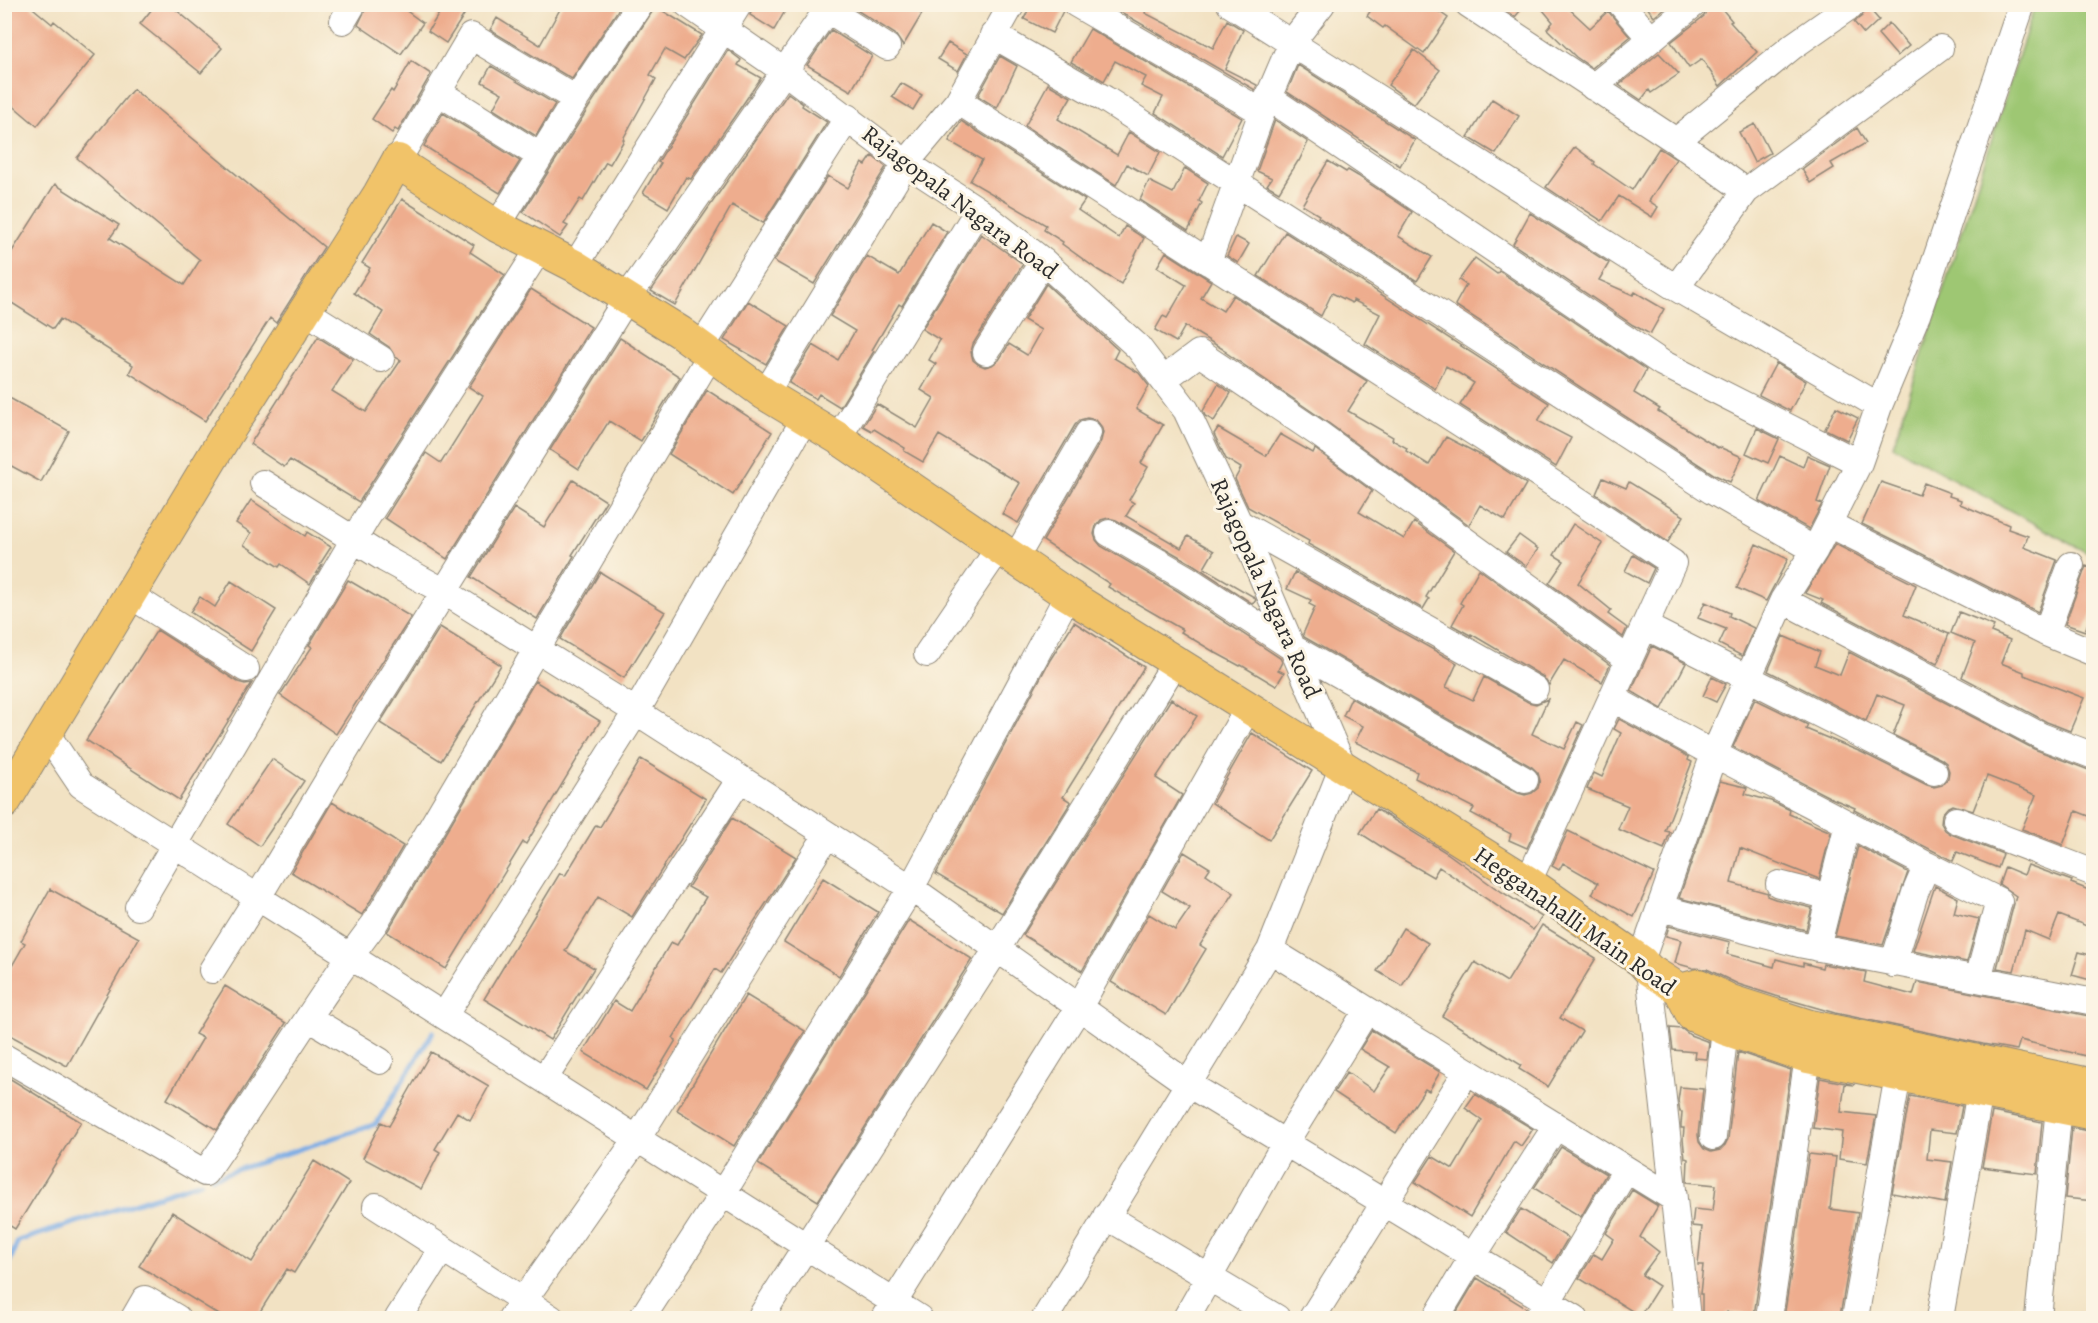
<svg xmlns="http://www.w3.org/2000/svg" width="2098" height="1323" viewBox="0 0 2098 1323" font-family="Alegreya,serif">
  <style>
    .green { fill: #9ec773; stroke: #64794f; stroke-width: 1.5 }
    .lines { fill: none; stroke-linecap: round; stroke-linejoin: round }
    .stream { stroke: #79abe5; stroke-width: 5 }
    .building { fill: #eead8e }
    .minor-casing { stroke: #8e8677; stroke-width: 28 }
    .major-casing { stroke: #8e8677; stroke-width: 34 }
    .minor { stroke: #fff; stroke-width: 26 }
    .major { stroke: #f1c369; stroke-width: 32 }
    .labels { text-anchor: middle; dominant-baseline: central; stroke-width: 6; stroke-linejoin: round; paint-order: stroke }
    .street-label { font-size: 24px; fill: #2b2b2b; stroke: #fcf5e5 }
  </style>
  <rect width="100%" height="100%" fill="#fcf5e5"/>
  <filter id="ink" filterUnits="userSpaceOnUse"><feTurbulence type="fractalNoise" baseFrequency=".0167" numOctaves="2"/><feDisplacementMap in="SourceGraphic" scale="12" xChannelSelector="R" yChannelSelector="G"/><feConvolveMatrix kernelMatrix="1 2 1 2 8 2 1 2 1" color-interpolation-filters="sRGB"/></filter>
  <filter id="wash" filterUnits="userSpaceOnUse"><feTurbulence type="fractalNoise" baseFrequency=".008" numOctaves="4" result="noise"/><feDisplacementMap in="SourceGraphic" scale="24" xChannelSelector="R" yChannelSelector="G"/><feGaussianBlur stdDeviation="1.35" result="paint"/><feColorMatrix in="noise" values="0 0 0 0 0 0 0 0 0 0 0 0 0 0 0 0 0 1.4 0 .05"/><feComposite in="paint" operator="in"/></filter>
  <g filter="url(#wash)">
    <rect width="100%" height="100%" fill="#f2e2c3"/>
    <path class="green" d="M2035,5H2093V556L1893,446Z"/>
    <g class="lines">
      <path class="stream" d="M212,1178L376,1124L433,1032
        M4,1275L18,1241L201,1182"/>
    </g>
    <g id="blocks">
      <path class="building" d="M4,4H28L52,24L54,21L95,55L37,126L4,98Z
        M156,4H169L222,48L201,73L140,24Z
        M368,4H397L423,23L401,54L358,25Z
        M445,4H471L446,43L428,31Z
        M563,4H622L572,79L490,30L497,18L540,45Z
        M754,4H789L774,30L750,15Z
        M847,4H905L922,14L903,46L895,34Z
        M1031,4H1061L1063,11L1052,33L1024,19Z
        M1107,4H1149L1145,13L1213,48L1227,20L1243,30L1225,69L1257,85L1255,90Z
        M1375,4H1428L1448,18L1424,54L1385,26L1383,28L1367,16Z
        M1496,4H1526L1515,17Z
        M1538,4H1564L1590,28L1608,11L1630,37L1592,68L1576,57L1547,29L1553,22Z
        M1645,4H1670L1654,17Z
        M1709,4H1718L1732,21L1730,22L1757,52L1720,86L1702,59L1689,68L1671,42L1704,16Z
        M655,6L702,35L684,60L665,49L650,75L656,79L623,139L624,140L610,164L606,162L583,201L580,199L564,224L568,226L560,237L523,212L589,107L652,12Z
        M1867,6L1879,20L1864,34L1854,22L1862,16Z
        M1889,23L1909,46L1897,56L1878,34Z
        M1090,29L1242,118L1222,156L1155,113L1163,97L1141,86L1146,77L1115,61L1104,81L1071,62Z
        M831,30L872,56L851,91L807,65Z
        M948,43L967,54L958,71L938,59Z
        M728,50L741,60L738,65L761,78L691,179L686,177L668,208L643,193L661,163L658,162Z
        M1414,50L1440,70L1414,104L1388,85Z
        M1659,53L1679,74L1651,93L1649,90L1641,100L1619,85Z
        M1000,56L1017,66L997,108L978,96Z
        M411,61L431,74L398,131L395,129L392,133L372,119L391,90L393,92Z
        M1298,65L1415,140L1400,166L1287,92Z
        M491,66L555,104L536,136L493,109L502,93L482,82Z
        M901,83L922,95L913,110L892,97Z
        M1048,84L1071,97L1058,119L1117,155L1129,132L1160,152L1148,176L1127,164L1116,185L1025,126Z
        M133,89L324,247L276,323L270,318L205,421L129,373L133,365L60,319L53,329L4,298V264L55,184L119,225L110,238L184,285L200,260L77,158Z
        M788,93L803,104L802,106L827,122L763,223L732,205L675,305L651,291Z
        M1492,99L1519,116L1496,154L1468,137Z
        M443,113L520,161L500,193L424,146Z
        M1275,120L1308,142L1299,161H1298L1279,192L1267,185L1272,178L1257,171Z
        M961,121L1085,200L1078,210L1119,238L1125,226L1144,238L1121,284L1098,270L1062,244L1063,242L1044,230L1046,225L970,181L982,160L949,141Z
        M1755,124L1770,153L1754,162L1739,132Z
        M1857,128L1866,143L1831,163L1834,168L1810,183L1802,169Z
        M1575,147L1595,162L1594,164L1632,190L1659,148L1676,159L1649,201L1658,207L1652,217L1619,196L1602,221L1568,199L1567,201L1546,187Z
        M872,156L886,167L814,284L774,261L828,176L848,188L862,163L866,165Z
        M1328,161L1346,172L1348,170L1358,176L1412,212L1398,236L1432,257L1417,281L1318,217L1319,215L1302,205Z
        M1185,168L1208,183L1199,201L1202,203L1188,231L1140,200L1149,181L1173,193Z
        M402,199L474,245L470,252L505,275L359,502L290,460L284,467L250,444L318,337L353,359L332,391L366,412L401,360L395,357L389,347L370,334L383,312L354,293L370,268L362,263Z
        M1530,213L1609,263L1599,280L1633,295L1635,292L1664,309L1650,334L1633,325L1513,244Z
        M931,222L947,232L902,306L899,304L872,350L874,351L840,407L819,394L816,399L789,383L813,345L838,360L855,331L830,316L867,256L899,275Z
        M1285,232L1549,403L1538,421L1571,438L1556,467L1460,405L1474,383L1460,374L1446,366L1435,389L1365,344L1380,314L1353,300L1352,303L1332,293L1321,316L1258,276Z
        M981,234L1023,264L973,344L971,352L973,360L978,364L985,367L992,365L999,360L1009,344L1027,355L1041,330L1024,320L1046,284L1118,350L1114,358L1139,373L1149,386L1136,409L1163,425L1141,463L1148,467L1129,500L1134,503L1126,516L1181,548L1188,536L1214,551L1204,568L1254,597L1256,600L1253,604L1194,565L1116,520L1108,518L1101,520L1096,526L1094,534L1096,540L1101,546L1178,591L1280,658L1282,662L1278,670L1284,673L1276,686L1241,665L1240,666L1216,653L1181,632L1183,630L1108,587L1110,584L1043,541L1101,441L1103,432L1101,426L1096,420L1087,418L1080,420L1075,425L1018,523L1002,514L1020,483L1006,475L939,435L923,462L904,451L905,448L874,429L872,431L863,426L877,404L917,428L934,398L921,390L936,364L929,360L940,340L922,329Z
        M1236,237L1249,244L1238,263L1227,256Z
        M1166,252L1211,281L1201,298L1223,311L1233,295L1367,381L1348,411L1393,437L1392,440L1407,448L1406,451L1429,465L1446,437L1490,460L1526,484L1505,520L1480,505L1469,525L1327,422L1225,352L1226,351L1185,326L1176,342L1155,330L1163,316L1167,318L1186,285L1157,267Z
        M1475,258L1497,274L1499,271L1646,370L1634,393L1660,409L1658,411L1718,448L1719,447L1742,457L1730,482L1715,475L1455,305L1466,285L1459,280Z
        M531,289L591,327L447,559L385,518L426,453L441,463L483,396L469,387Z
        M748,301L789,326L766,364L724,340Z
        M620,338L680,377L641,441L609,421L579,469L550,450Z
        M1776,363L1806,381L1790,411L1759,395Z
        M1218,384L1231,393L1214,421L1205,416L1203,411Z
        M707,390L772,432L733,495L669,454Z
        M4,395L69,431L41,482L4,462Z
        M1836,407L1858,418L1847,440L1825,429Z
        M1218,428L1266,456L1280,434L1313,453L1315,449L1372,491L1359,512L1404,539L1414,522L1454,551L1426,597L1429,599L1423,609L1308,544L1309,541L1248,507L1235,479L1241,468L1226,459L1214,434Z
        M1757,428L1779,439L1768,463L1746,453Z
        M1807,455L1830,465L1817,502L1822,504L1809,529L1759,501L1780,456L1803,467Z
        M1603,478L1626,488L1629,482L1684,516L1668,542L1596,494Z
        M573,480L606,501L572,555L574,556L537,619L471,577L514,508L544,527Z
        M1881,482L1919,495L1924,483L1950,493L1949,496L1961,500L1960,504L2009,525L2008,529L2028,536L2024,547L2057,560L2038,612L1862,524Z
        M251,500L305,536L307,532L331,547L320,564L322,565L310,584L281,564L279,567L244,545L251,533L236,523Z
        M1573,524L1603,544L1578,583L1611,610L1608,614L1627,628L1623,637L1549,583L1564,561L1554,555Z
        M1519,535L1538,549L1526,566L1506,552Z
        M1756,544L1788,559L1766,601L1737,588Z
        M1835,544L1916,585L1904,615L1949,634L1937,664L1821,603L1823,600L1805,593Z
        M1633,555L1654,568L1647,583L1625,571Z
        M2086,566L2094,569V607L2085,631L2065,624Z
        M1479,569L1610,665L1602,682L1564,660L1549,685L1542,676L1471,634L1470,635L1452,625L1463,605L1460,603Z
        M600,572L665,612L624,678L560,639Z
        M1295,572L1457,663L1446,687L1473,700L1484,677L1528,702L1536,704L1548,699L1532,734L1564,749L1577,722L1583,725L1527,848L1509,840L1511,834L1471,813L1474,808L1415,778L1417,772L1355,742L1363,726L1343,716L1351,698L1518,793L1525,795L1532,793L1538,788L1540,780L1538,773L1532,767L1304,637L1303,634L1315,607L1309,604L1311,600L1287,589Z
        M348,580L411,617L336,734L280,695L312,647L309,645Z
        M231,581L276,610L251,651L190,612L200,597L215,607Z
        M1705,602L1730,613L1729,616L1754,628L1742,656L1719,644L1726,629L1698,618Z
        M1959,612L1994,626L1991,632L2010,640L2001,663L2024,672V675L2084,698L2070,731L2047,722L1962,677L1975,643L1951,633Z
        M1074,622L1144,667L1063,797L1071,802L1002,913L936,874L1050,660Z
        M440,627L501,665L441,761L380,723Z
        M157,630L238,682L245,684L252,683L179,800L86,740Z
        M1783,636L1820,652L1815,665L1840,675L1849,652L2034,749L2094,772V818L2076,811L2063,845L2022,829L2036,795L1987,776L1973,811L1953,805L1947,808L1942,814L1941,823L1945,830L1951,834L2003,854L1998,868L1957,852L1953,861L1854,810L1855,808L1831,798L1733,747L1755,699L1808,725L1806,729L1861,752L1927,785L1934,787L1942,785L1948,778L1949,771L1946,763L1941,759L1893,735L1905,705L1877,694L1866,721L1768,671Z
        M1652,646L1686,663L1662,709L1631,691Z
        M1712,677L1726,684L1716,702L1703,696Z
        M535,681L600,721L526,844L523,842L446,969L387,932Z
        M1171,699L1197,716L1156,778L1182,795L1082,971L1023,935Z
        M1619,719L1689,757L1688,760L1692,762L1665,831L1670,832L1664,849L1618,829L1628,806L1587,789L1594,773L1602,777L1621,733L1614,729Z
        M1252,733L1312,771L1269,840L1212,803Z
        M272,759L304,781L260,846L228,824Z
        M641,759L706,799L632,917L598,897L565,951L594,968L550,1040L484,999L560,873L565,876L596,825L600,827Z
        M1720,781L1745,787L1747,788L1745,794L1771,801L1790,810L1789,814L1831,832L1819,879L1740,848L1731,883L1768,893L1767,896L1775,899L1812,908L1806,930L1679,898Z
        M332,802L403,846L362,915L291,872Z
        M1376,809L1447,853L1494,887L1542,917L1533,930L1439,867L1433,877L1388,851L1360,833Z
        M732,818L796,857L721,973L715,969L673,1038L676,1040L646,1090L583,1052L614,1001L630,1011L671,942L677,945L706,897L688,887Z
        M1568,831L1654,873L1634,917L1592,894L1598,883L1563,863L1559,870L1552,866Z
        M1858,846L1908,872L1883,945L1835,936Z
        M1184,852L1210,868L1206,874L1234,893L1200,945L1206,949L1166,1015L1111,982L1149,914L1175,930L1190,908L1162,891Z
        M2028,865L2072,881L2071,883L2094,892V929L2059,915L2049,940L2025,930L2014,971L1997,968L2016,896L1999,884L2005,867L2024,875Z
        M823,878L878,912L839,976L784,942Z
        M1935,886L1958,898L1954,913L1979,919L1967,962L1913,951Z
        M50,889L139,938L67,1066L4,1032V980L25,943L21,941Z
        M909,920L972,959L818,1201L758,1164Z
        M1542,925L1596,958L1560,1018L1582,1031L1548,1087L1519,1069L1521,1065L1442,1016L1475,962L1507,982Z
        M1669,926L1730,942L1727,954L1774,967L1776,959L1803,966V963L1822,968L1823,964L1866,972L1864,982L1913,995L1917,982L2094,1017V1058L2020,1040L2017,1050L1983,1044L1835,1013L1776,996L1738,984L1707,969L1693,968L1675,963L1681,940L1666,936Z
        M1403,928L1428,943L1402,986L1377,971Z
        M2079,952L2094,956V981L2072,975Z
        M225,986L286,1023L217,1130L167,1099L203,1038L195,1034Z
        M746,995L805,1031L734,1146L677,1110Z
        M1670,1028L1682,1029L1690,1035L1709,1042L1707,1059L1694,1058L1695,1052L1673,1050Z
        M1372,1030L1440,1072L1429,1091L1425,1089L1396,1133L1334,1092L1347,1072L1374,1091L1390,1067L1360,1049Z
        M431,1052L489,1086L470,1120L457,1112L435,1149L440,1152L421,1189L363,1158L381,1122L389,1126Z
        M1738,1052L1791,1070L1754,1315L1727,1312L1726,1318H1702V1294H1700L1703,1265H1698L1702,1227L1692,1226L1694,1209L1713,1211L1716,1185L1687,1182L1688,1159L1685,1158L1683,1139L1684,1128H1681V1125L1682,1112H1680L1678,1101L1680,1087L1703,1089L1698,1135L1699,1142L1704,1149L1711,1152L1720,1150L1725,1145L1728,1139Z
        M4,1075L81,1122L15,1229L4,1222Z
        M1820,1078L1855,1085L1845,1084L1841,1112L1876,1116L1867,1163L1839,1159L1842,1132L1813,1128Z
        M1475,1094L1533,1129L1521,1146L1514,1141L1470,1217L1415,1182L1432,1156L1453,1169L1482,1120L1465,1108Z
        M1910,1096L1962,1106L1957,1133L1930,1130L1927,1159L1952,1162L1945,1203L1892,1193Z
        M1992,1112L2042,1122L2037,1174L1982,1167Z
        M2072,1128L2094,1132V1201L2065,1198Z
        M1561,1147L1606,1174L1581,1217L1534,1188Z
        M1809,1154L1836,1157L1830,1209L1858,1213L1840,1316L1814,1313L1813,1318H1784Z
        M314,1161L349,1183L294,1273L287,1269L256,1318H224L139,1266L172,1212L252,1262Z
        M1632,1190L1658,1206L1640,1237L1659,1252L1642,1275L1659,1286L1640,1316L1579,1278L1594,1254L1602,1259L1614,1239L1606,1233Z
        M1521,1209L1568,1238L1553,1263L1506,1232Z
        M1477,1278L1526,1308L1523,1318H1453Z"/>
    </g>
  </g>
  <g filter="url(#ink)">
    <use href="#blocks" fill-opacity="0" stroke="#8e8677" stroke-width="1.5"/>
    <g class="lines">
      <defs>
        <path id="minor" d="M687,4L784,71L906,163L978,210L1043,261L1138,347L1186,410L1239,523L1343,766L1270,950L1045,1318
          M1076,4L1262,112
          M1230,4L1676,288L1879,406
          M1468,4L1676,141L1746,191
          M1621,4L1651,39
          M828,10L887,47
          M343,21L353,4
          M993,35L1105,99L1402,289L1712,491L1815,550
          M1593,87L1694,4
          M438,92L540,156
          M1268,97L1662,363L1859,463
          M958,101L1522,463L1673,563L1528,882
          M1676,141L1793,46L1853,4
          M398,160L471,36L576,99
          M497,226L576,99L640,4
          M1208,262L1262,112L1292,42L1322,4
          M575,266L739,4
          M1676,288L1746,191L1940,48
          M305,311L381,359
          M702,346L848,117
          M986,352L1043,261
          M1163,380L1199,353L1319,434L1629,660
          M765,394L906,163L958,101L1012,4
          M838,438L978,210
          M263,483L385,559L445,592L629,707L911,888L1188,1084L1575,1318
          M1239,523L1535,689
          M1829,524L2046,633L2094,653
          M1109,533L1186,578L1293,648L1525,780
          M1015,559L1088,433
          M130,595L246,669
          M1783,600L2041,736L2094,756
          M1645,626L1934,772
          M2046,633L2071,565
          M927,654L999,548
          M1612,698L1714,754L1927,865L1915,893L1893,964
          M46,733L81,785L919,1318
          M1956,820L2094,873
          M1927,865L1999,901L1978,979
          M1779,884L1830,897
          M138,907L366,519L540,248
          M1660,908L1799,944L2094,1002
          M1817,948L1848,824
          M1270,950L1673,1198
          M1641,961L1714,754L1783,600L1815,550L1859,463L1879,406L1917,315L2022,4
          M212,970L258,897L355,735L627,298L831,4
          M1649,970L1687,1318
          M444,1016L636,712L804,420
          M309,1018L380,1061
          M4,1057L205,1173C263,1091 314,1003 375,923L711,354
          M544,1079L740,779
          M1713,1137L1725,1029
          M376,1206L551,1318
          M1106,1216L1277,1318
          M134,1318L145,1299L177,1318
          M398,1318L442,1249
          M511,1318L637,1139L827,835
          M642,1318L723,1193L911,888L1068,595
          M760,1318L997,949L1175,663
          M884,1318L1079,1007L1248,708
          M1186,1318L1285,1143L1367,1010
          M1312,1318L1467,1071
          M1436,1318L1473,1256L1556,1126
          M1538,1318L1626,1170
          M1769,1318L1808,1057
          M1855,1318L1898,1075
          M1940,1318L1980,1091
          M2038,1318L2059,1107"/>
        <path id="major" d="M4,803L226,435L379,194L398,160L409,170L497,226L575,266L680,332L765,394L838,438L1068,595L1528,882L1641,961L1649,970L1680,990L1692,1015L1725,1029L1808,1057L2094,1114
          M1680,990L1699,985L1731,1001L1810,1026L2094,1085"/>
      </defs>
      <use href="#minor" class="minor-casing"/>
      <use href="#major" class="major-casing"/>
      <use href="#minor" class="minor"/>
      <use href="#major" class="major"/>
    </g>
  </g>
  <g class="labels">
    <g class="street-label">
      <text transform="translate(960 202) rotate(37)">Rajagopala Nagara Road</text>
      <text transform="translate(1266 588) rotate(66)">Rajagopala Nagara Road</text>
      <text transform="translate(1575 921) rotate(35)">Hegganahalli Main Road</text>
    </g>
  </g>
  <rect width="2098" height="1323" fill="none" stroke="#fcf5e5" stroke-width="24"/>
</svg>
